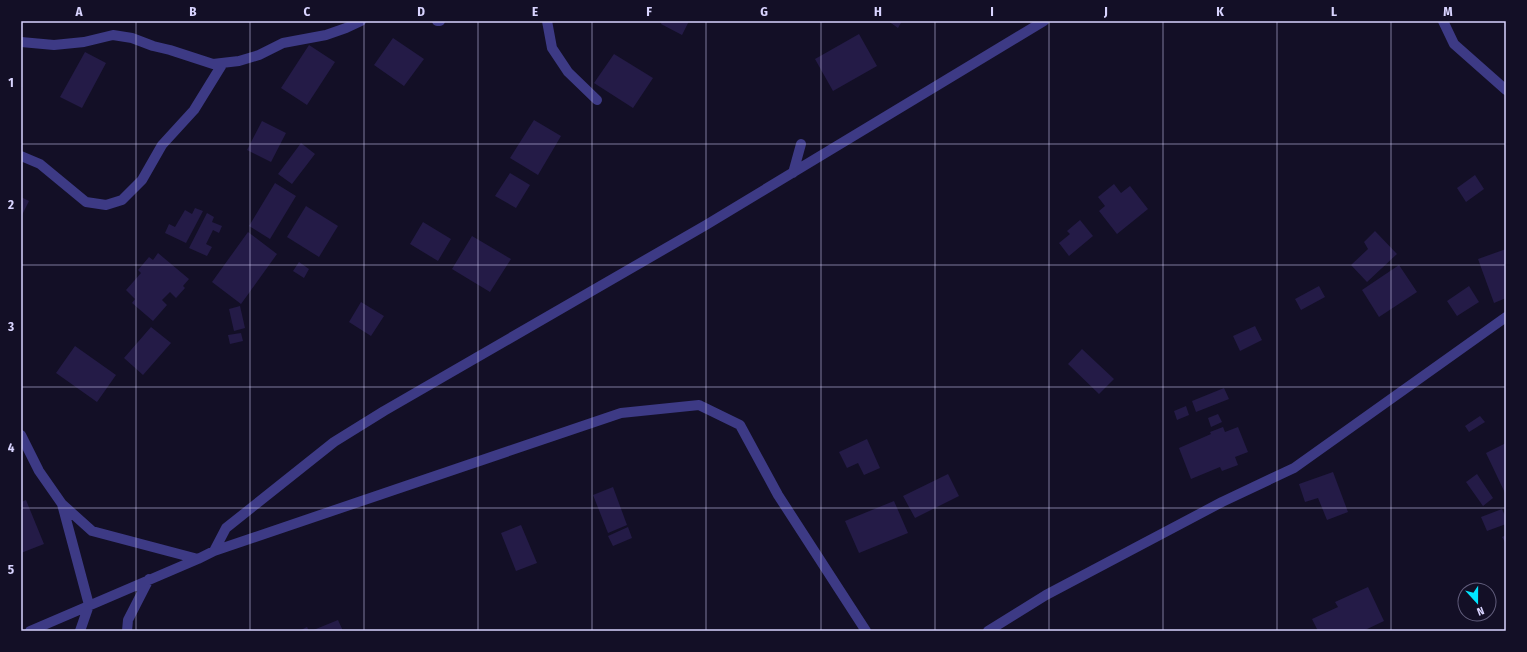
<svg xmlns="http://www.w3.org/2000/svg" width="1527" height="652" viewBox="0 0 1527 652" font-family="'Fira Sans Condensed',sans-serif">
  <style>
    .building { fill: #241b47 }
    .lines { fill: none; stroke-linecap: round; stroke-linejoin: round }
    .minor { stroke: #3d3a85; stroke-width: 10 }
    .grid { fill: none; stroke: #d9d4ff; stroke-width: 1; stroke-opacity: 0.55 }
    .neatline { fill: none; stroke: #d9d4ff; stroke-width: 1.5 }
    .grid-label { font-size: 13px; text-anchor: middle; font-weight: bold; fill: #d9d4ff }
  </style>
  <rect width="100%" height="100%" fill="#130f26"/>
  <path class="building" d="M662,21H689L682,35L661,24Z
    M888,21H902L898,28Z
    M859,34L877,66L833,91L815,59Z
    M393,38L424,59L404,86L374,65Z
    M309,45L335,62L307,105L281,88Z
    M85,52L106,63L82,108L60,97Z
    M614,54L653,78L633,108L594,83Z
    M534,120L561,136L538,175L510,158Z
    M262,121L286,133L271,162L247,150Z
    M301,143L315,154L292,184L278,174Z
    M510,173L530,185L516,208L495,196Z
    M1475,175L1484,189L1466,202L1457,188Z
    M275,183L296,196L270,239L249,226Z
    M1114,184L1121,193L1130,186L1148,209L1117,234L1099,211L1105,206L1098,197Z
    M21,197L29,201L21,217Z
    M306,206L338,226L319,257L287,237Z
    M195,208L203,211L186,243L165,233L169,224L175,227L185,210L192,214Z
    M207,213L214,217L212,222L222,226L219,233L213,230L206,244L212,247L207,256L189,248Z
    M1080,220L1093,236L1069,256L1059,243L1070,234L1067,231Z
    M423,222L451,239L438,261L410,244Z
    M1375,231L1397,254L1367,282L1351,265L1368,249L1364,242Z
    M248,232L277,254L241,304L212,282Z
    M472,236L511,259L490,292L452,269Z
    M1506,249V298L1494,303L1478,259Z
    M158,253L189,279L183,286L185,288L176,298L170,292L162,300L167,305L153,321L132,303L135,299L126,290L141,273L138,270L149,257L153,260Z
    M299,262L309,269L304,278L293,271Z
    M1399,265L1417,292L1379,317L1362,290Z
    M1319,286L1325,297L1301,310L1295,299Z
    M1469,286L1479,302L1457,316L1447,301Z
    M361,302L384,316L371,336L349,322Z
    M240,306L245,328L234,331L229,309Z
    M1255,326L1262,340L1240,351L1233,336Z
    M151,327L171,343L143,375L124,358Z
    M241,333L243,341L230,344L228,335Z
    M75,346L116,375L97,402L56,373Z
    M1082,349L1114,379L1099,394L1068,364Z
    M1224,388L1229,399L1196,412L1192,401Z
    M1186,406L1189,415L1177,420L1174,411Z
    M1218,414L1222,422L1211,427L1208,418Z
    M1480,416L1485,422L1469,432L1465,426Z
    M1223,427L1225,432L1238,427L1248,452L1235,457L1238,465L1222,471L1220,467L1191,479L1179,448L1211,434L1210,432Z
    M867,439L880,468L864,475L858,463L847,468L839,452Z
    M1506,443V495L1486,453Z
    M1333,472L1348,512L1327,520L1318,498L1305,502L1299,484Z
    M948,474L959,496L915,518L903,496Z
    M1477,474L1493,498L1483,506L1466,482Z
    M613,487L627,525L608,533L593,495Z
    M26,500L44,544L21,553V502Z
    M894,501L908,533L859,553L845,521Z
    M1502,509L1506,518V524L1487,531L1481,517Z
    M521,525L537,563L516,571L501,533Z
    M628,527L632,538L613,546L608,536Z
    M1506,535V544L1502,537Z
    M1368,587L1384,621L1365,630V631H1318L1312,619L1338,607L1335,602Z
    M338,620L343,631H311Z
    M307,627L309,631H299Z"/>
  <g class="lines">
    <path class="minor" d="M437,21H440
      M547,21L552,48L568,72L597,100
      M1443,21L1454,44L1506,90
      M21,42L54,45L84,42L113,35L132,38L153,46L170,50L213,64L239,61L259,55L283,43L326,35L346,28L361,21
      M21,156L40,164L86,202L106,205L122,200L142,180L162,145L194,110L223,63
      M793,173L801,144
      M21,435L39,471L62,504L92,531L198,559
      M62,504L89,605L80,631
      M214,551L226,528L334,442L384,411L706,225L1044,21
      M30,631L198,559L214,551L621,413L699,405L740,425L778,495L866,631
      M127,631L128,620L149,579
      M988,631L1046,595L1222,502L1294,468L1506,317"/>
  </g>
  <path class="grid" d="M136,21V631M250,21V631M364,21V631M478,21V631M592,21V631M706,21V631M821,21V631M935,21V631M1049,21V631M1163,21V631M1277,21V631M1391,21V631M21,144H1506M21,265H1506M21,387H1506M21,508H1506"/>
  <rect width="1527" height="652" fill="none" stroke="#130f26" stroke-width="44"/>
  <g transform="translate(1477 602) rotate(159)"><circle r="19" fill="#130f26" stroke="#625e7d"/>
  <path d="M0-3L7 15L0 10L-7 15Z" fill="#00e5ff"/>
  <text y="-6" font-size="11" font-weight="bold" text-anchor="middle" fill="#d9d4ff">N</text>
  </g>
  <rect x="22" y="22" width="1483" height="608" class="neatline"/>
  <g class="grid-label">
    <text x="79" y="16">A</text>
    <text x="193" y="16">B</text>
    <text x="307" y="16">C</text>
    <text x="421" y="16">D</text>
    <text x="535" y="16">E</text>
    <text x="649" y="16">F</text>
    <text x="764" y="16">G</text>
    <text x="878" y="16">H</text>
    <text x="992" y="16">I</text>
    <text x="1106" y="16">J</text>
    <text x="1220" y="16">K</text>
    <text x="1334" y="16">L</text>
    <text x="1448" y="16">M</text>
    <text x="11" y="87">1</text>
    <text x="11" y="209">2</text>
    <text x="11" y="331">3</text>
    <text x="11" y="452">4</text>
    <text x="11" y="574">5</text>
  </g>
</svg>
